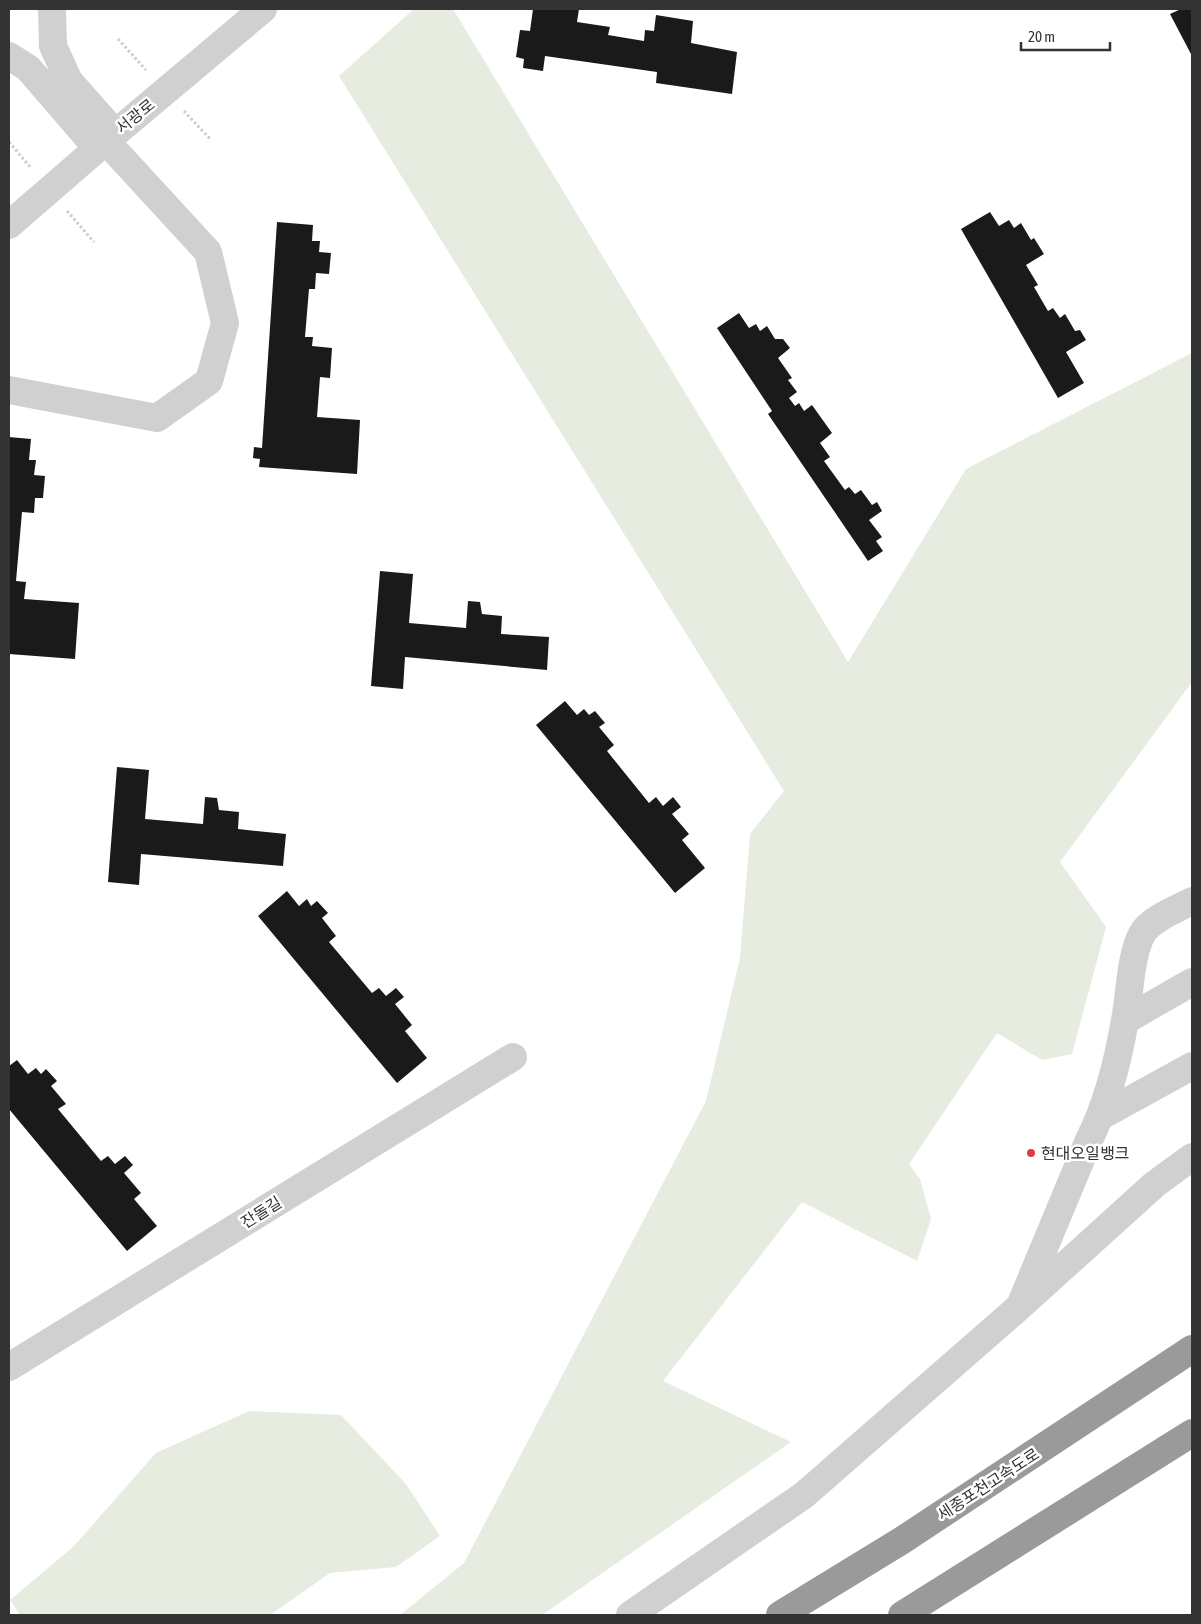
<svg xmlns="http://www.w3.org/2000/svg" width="1201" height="1624" viewBox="0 0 1201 1624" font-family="'Asap Condensed','Noto Sans KR',sans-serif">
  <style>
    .green { fill: #e6ecdf }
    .building { fill: #1a1a1a }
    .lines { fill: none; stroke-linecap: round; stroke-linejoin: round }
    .path { stroke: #cdcdcd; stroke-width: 3; stroke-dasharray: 2.5 2.5; stroke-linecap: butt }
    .minor { stroke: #d0d0d0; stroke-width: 28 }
    .highway { stroke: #9a9a9a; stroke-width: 28 }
    .poi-dot { fill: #e63946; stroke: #fff; stroke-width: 2 }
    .labels { text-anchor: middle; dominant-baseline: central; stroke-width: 5; stroke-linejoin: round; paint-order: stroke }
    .street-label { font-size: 16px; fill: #333; stroke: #fff }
    .poi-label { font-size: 16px; fill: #333; stroke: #fff; text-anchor: start }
  </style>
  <rect width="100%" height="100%" fill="#fff"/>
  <path class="green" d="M414,9H453L848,662L966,469L1192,353V682L1060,862L1106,927L1072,1054L1042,1060L997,1033L909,1164L920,1179L931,1219L917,1261L802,1202L663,1381L791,1442L542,1615H400L464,1563L706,1101L740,958L750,834L784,791L339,76Z
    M249,1411L341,1415L406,1484L440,1536L396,1567L330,1573L270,1615H20L10,1600L73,1547L156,1453Z"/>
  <path class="building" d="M533,9H579L577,22L610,27L608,35L644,41L645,30L654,31L656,15L693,21L691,43L737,52L732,94L656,83L657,72L545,56L543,71L523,68L524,59L516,57L520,30L530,31Z
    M1181,9H1192V56L1170,14Z
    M990,212L999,226L1009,220L1014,228L1021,223L1031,240L1034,238L1044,254L1026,265L1038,285L1034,287L1048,311L1053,308L1060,318L1065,314L1075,331L1080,330L1086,340L1066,352L1084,383L1058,398L961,229Z
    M277,222L313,225L312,241H320L319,252L331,253L329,274L316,273L315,289H309L305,337H313L312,346L332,348L330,378L320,377L317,417L360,420L357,474L259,467L260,459L253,458L254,447L262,448Z
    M739,313L749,328L756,324L760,331L767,326L775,339H783L790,348L778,358L792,378L788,380L797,392L789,398L795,406L799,403L804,411L812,405L832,433L820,443L830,457L824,461L845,490L849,487L855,494L861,490L872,505L877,502L882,511L869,520L882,537L876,541L883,551L868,561L768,414L772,411L717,328Z
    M9,437L31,439L29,460H36L34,475L45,476L43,498H35L34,513L22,512L16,581L26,582L24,599L79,603L75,659L9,654Z
    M380,571L413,574L409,623L466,628L468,601L480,602L482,614L502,616L501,634L549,637L547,670L405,657L403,689L371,686Z
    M565,701L577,715L584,709L589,715L595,711L605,723L599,727L614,745L607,751L649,803L656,797L663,806L673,797L681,807L672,814L689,834L682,840L705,868L675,893L536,725Z
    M117,767L149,770L145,819L203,824L205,797L217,798L219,810L239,812L238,829L286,834L283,866L141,854L139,885L108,882Z
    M287,891L299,906L307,899L311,906L317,901L328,913L322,918L336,936L329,942L372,993L379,988L386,996L396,988L404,997L395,1004L412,1025L405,1031L427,1058L397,1083L258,916Z
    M17,1060L28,1074L36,1068L41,1074L46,1069L57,1081L51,1086L66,1104L58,1109L101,1161L108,1156L115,1164L125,1156L133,1165L124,1173L141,1193L134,1199L157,1226L127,1251L9,1109V1066Z"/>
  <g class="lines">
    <path class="path" d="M118,39L146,70
      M184,111L211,140
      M9,142L31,168
      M67,211L94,242"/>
    <path class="minor" d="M52,9L53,46L69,81L115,133
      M9,56L28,68L97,148
      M9,225L106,141L263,9
      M9,390L157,418L209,381L225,323L208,252L106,141
      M1126,1020L1192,982
      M1101,1116L1192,1066
      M1022,1301L1089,1140C1108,1102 1118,1061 1125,1020C1130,995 1130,956 1142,934C1150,919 1177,909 1192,901
      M9,1367L513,1057
      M630,1615L804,1495L1018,1308L1155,1184L1192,1157"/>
    <path class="highway" d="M780,1615L901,1541L1192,1349
      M902,1615L1192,1433"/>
  </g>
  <circle class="poi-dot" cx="1031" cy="1153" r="5"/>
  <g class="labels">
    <g class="street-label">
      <text transform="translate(135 116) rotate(-39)">서광로</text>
      <text transform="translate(261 1212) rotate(-32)">잔돌길</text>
      <text transform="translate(988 1484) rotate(-33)">세종포천고속도로</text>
    </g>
    <g class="poi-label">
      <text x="1041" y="1153">현대오일뱅크</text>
    </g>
  </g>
  <rect width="1201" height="1624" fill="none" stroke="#333333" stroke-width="20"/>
  <path d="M1021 42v8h89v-8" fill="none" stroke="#333333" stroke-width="2.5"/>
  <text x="1028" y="42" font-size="15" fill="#333333" stroke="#ffffff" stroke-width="4" paint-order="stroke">20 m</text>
</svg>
